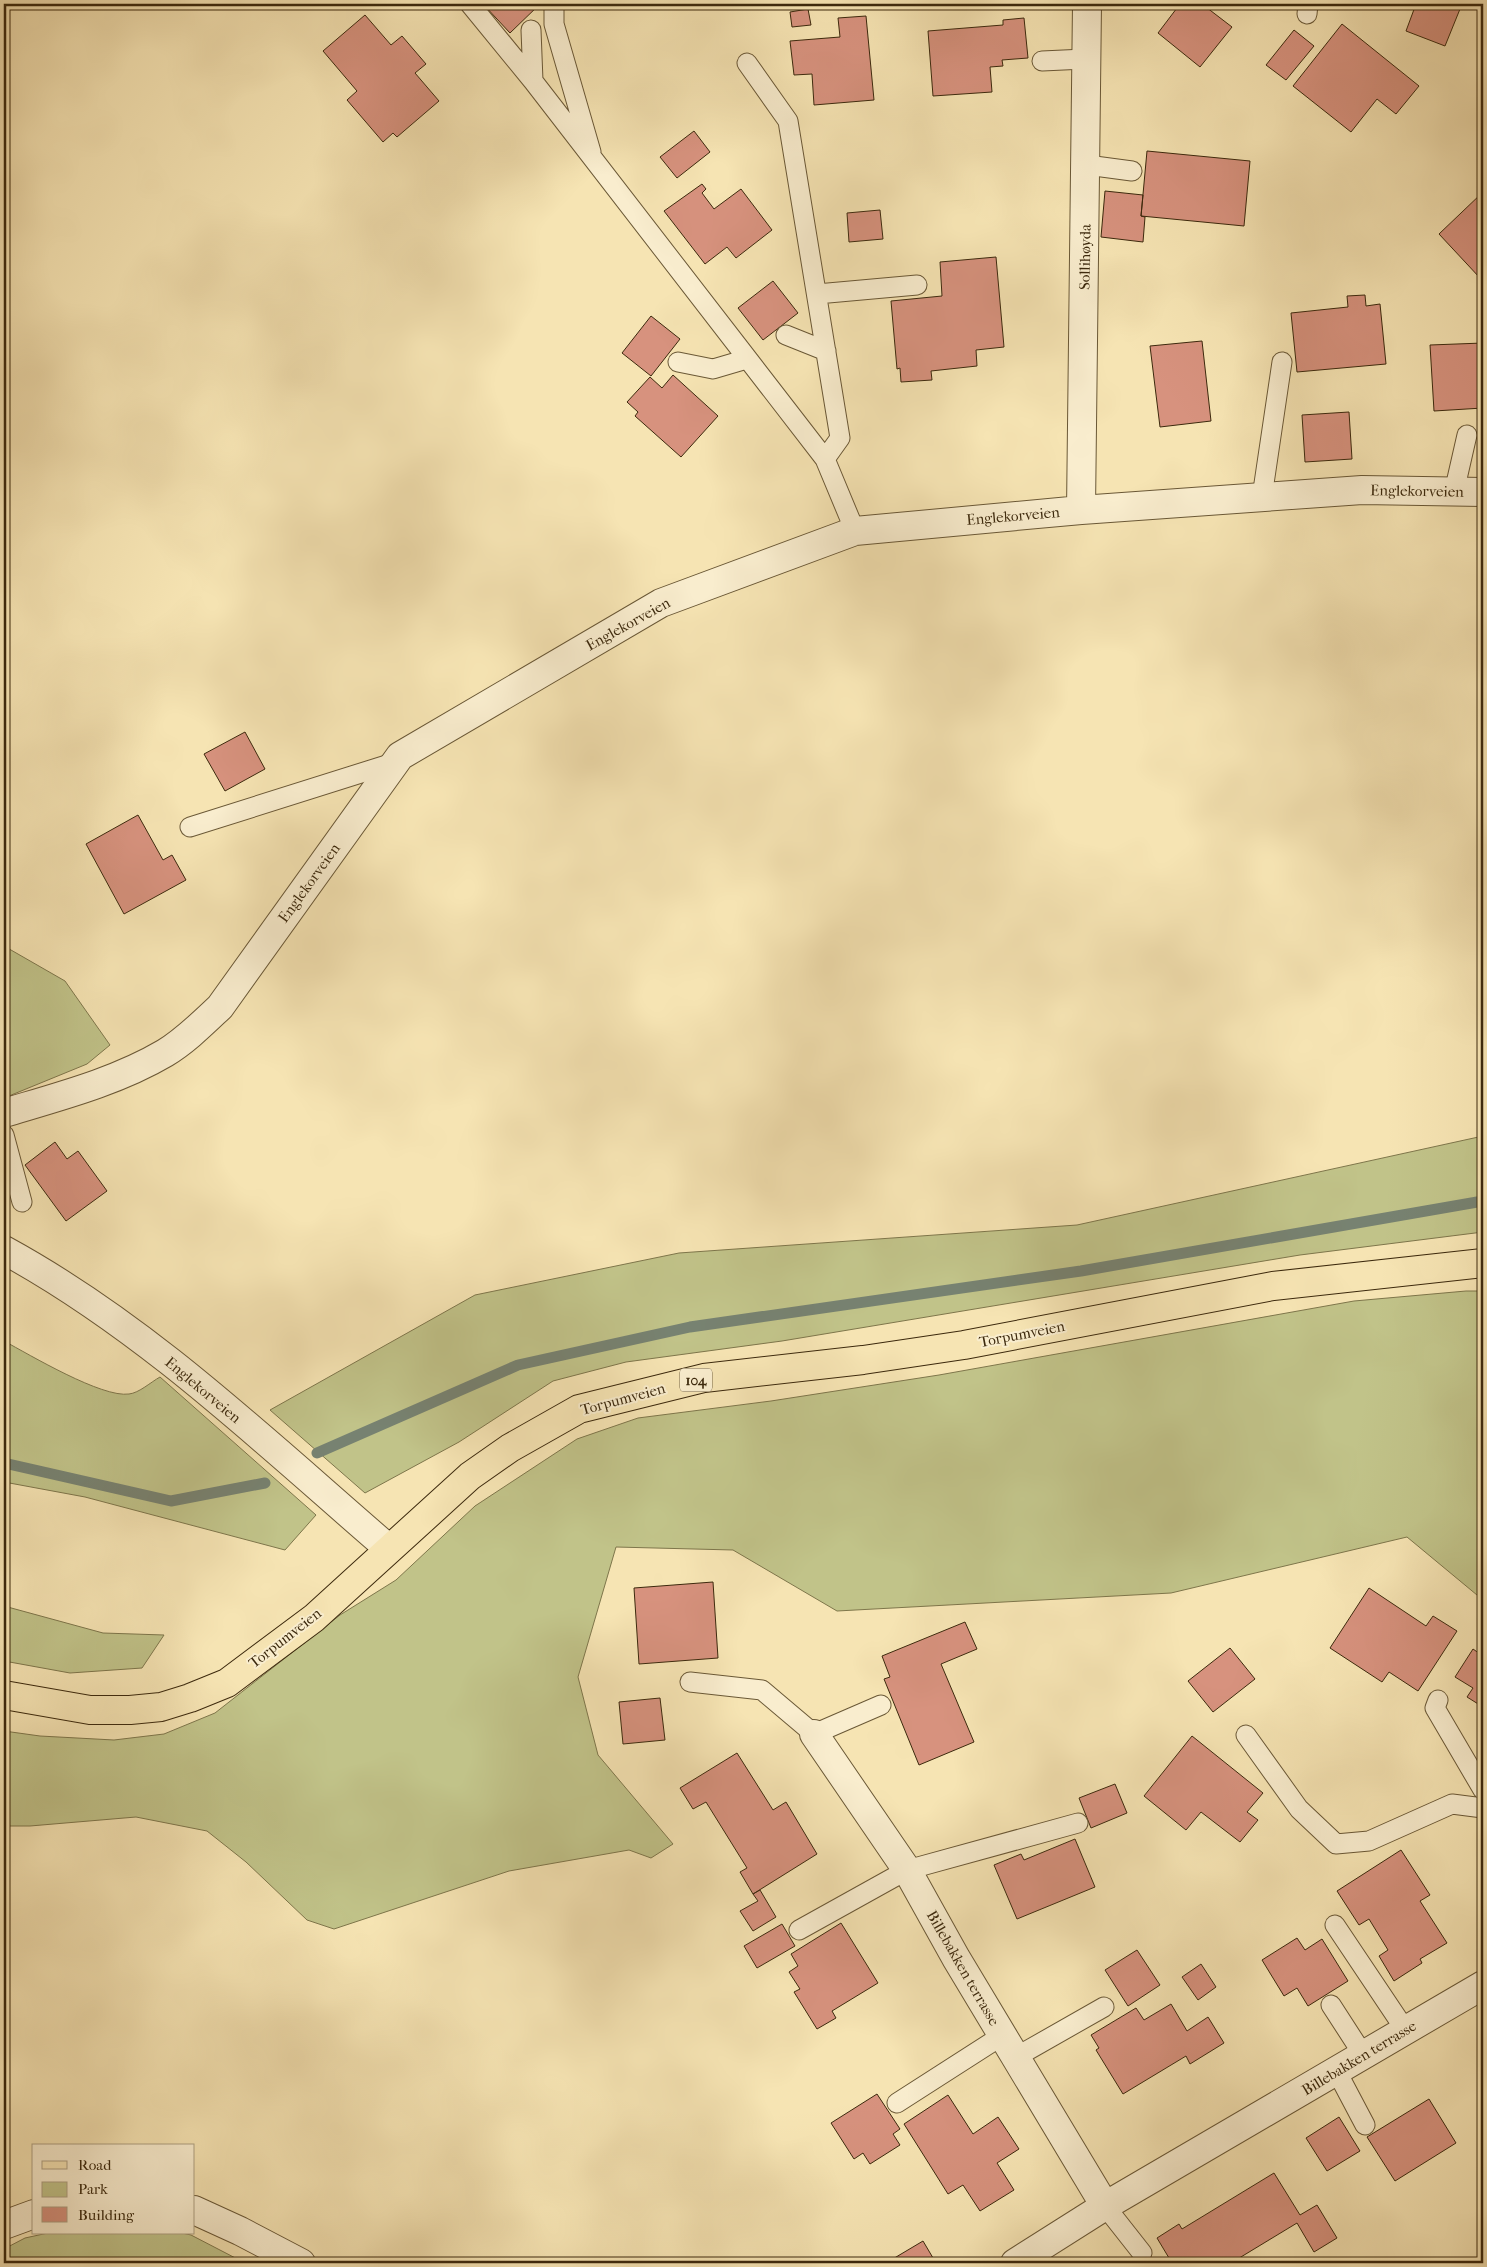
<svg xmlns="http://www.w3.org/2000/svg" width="1487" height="2267" viewBox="0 0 1487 2267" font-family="'IM FELL French Canon',serif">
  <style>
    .green { fill: #c1c389; stroke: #7e764b }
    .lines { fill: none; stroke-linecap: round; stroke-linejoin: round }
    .stream { stroke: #778271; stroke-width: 11 }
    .building { fill: #d7927e; stroke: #3c290d }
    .service-casing { stroke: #6a5836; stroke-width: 21 }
    .minor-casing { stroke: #6a5836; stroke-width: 30 }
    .primary-casing { stroke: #3c290d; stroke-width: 30 }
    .service { stroke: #f9edce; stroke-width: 19 }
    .minor { stroke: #f9edce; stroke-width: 28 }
    .primary { stroke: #f6e4b3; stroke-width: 28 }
    .labels { text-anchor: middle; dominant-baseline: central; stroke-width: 4; stroke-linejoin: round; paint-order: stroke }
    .shield { fill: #f9edce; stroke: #756447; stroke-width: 1 }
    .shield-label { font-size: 14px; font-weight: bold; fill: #3c290d }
    .street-label { font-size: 15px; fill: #3c290d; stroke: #f9edce }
  </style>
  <rect width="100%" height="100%" fill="#f6e4b3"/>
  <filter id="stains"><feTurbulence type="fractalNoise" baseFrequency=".004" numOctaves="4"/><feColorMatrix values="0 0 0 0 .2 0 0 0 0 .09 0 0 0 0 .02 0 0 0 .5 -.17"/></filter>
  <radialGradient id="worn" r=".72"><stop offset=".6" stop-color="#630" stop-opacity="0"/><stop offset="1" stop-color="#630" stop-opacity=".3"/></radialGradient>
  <path class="green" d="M4,946L65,981L110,1045L87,1064L4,1098Z
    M1483,1136V1232L1300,1255L782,1341L626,1362L553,1381L459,1442L365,1493L270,1410L475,1295L679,1253L1077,1225Z
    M1466,1291H1483V1600L1407,1537L1171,1593L837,1611L733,1550L616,1547L578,1677L598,1755L673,1844L651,1858L629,1850L509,1871L334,1929L307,1920L246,1862L207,1831L136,1817L30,1826H4V1731L40,1736L114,1740L164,1734L215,1713L340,1615L396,1580L475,1506L577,1439L638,1418L771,1401L939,1375L1354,1301Z
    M4,1341C30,1355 102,1398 129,1394C139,1393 151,1382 160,1377L316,1515L285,1550L85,1497L4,1482Z
    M4,1606L103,1633L164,1635L142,1668L70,1673L4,1661Z
    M48,2233H182L191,2235L245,2263H4V2249L25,2238Z"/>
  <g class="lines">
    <path class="stream" d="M317,1453L518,1365L690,1327L1081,1271L1483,1201
      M4,1463L171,1501L265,1483"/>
  </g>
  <path class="building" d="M483,4H540L510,33Z
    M1180,4H1202L1232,27L1200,67L1158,33Z
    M1416,4H1446L1460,9L1445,46L1406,31Z
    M808,9L811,25L792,27L790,12Z
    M365,15L391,45L402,36L426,64L415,73L439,101L397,137L393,133L383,142L347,100L357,91L323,51Z
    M866,16L874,100L814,105L812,74L794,75L790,41L840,37L838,18Z
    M1024,18L1028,58L1002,60L1003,66L990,67L992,92L933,96L928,31L1003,25V20Z
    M1342,24L1419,86L1396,114L1377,99L1351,132L1293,86Z
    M1294,30L1314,46L1286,80L1266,65Z
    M694,131L710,152L677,178L660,157Z
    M1147,151L1250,161L1244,226L1141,216Z
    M702,184L706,189L702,193L714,209L741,189L772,230L736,258L727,247L705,264L664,211Z
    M1105,191L1143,195L1141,216L1145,217L1143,242L1101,237Z
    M1483,192V275L1480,278L1439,234Z
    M880,210L883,239L849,242L847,213Z
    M996,257L1004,347L976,350L977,366L931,371L932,380L901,382L900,368L897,369L891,301L942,296L940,262Z
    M773,281L798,313L763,340L738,308Z
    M1365,295L1366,306L1380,304L1386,364L1297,372L1291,313L1348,307L1347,296Z
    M651,316L680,339L651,376L622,353Z
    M1202,341L1211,421L1160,427L1150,346Z
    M1483,343V408L1434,411L1430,345Z
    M673,375L718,416L681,457L635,416L638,412L627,402L650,377L662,388Z
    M1349,412L1352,459L1305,462L1302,415Z
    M245,732L265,769L225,791L204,754Z
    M138,815L163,860L172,855L186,880L124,914L86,844Z
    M55,1142L67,1159L78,1151L107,1191L66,1221L25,1165Z
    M713,1582L718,1658L639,1664L634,1588Z
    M1369,1588L1426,1626L1433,1616L1457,1631L1418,1691L1389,1672L1382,1682L1330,1648Z
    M965,1622L977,1649L941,1664L974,1742L919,1765L884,1679L890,1677L882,1656Z
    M1230,1648L1255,1679L1213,1712L1188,1681Z
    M1473,1649L1483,1656V1707L1467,1697L1473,1688L1455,1677Z
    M660,1698L665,1740L623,1744L619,1702Z
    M1192,1736L1263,1793L1247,1812L1258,1820L1240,1842L1201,1812L1186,1830L1144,1796Z
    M737,1753L773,1810L786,1802L817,1854L753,1894L740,1872L747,1868L706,1802L693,1809L680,1788Z
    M1115,1784L1127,1813L1091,1828L1079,1798Z
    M1075,1839L1095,1887L1017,1919L994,1865L1021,1854L1024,1860Z
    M1401,1850L1430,1895L1420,1901L1447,1943L1420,1959L1422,1963L1394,1981L1379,1956L1388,1950L1369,1919L1359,1925L1337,1891Z
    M760,1890L776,1917L753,1931L740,1911L758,1901L753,1894Z
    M841,1923L878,1983L832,2011L836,2018L817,2029L794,1992L800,1989L789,1972L798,1966L791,1954Z
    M782,1924L795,1946L757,1968L744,1946Z
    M1297,1938L1305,1950L1322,1939L1348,1981L1308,2006L1297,1988L1284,1996L1262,1960Z
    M1137,1950L1160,1985L1128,2006L1105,1970Z
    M1201,1964L1216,1987L1198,2000L1182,1977Z
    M1171,2004L1187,2031L1208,2017L1224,2043L1190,2064L1186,2056L1123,2094L1096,2050L1099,2048L1091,2035L1136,2008L1144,2020Z
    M877,2094L900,2129L893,2134L900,2145L870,2164L863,2153L854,2159L831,2123Z
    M948,2095L973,2134L998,2117L1019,2149L997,2163L1014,2190L980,2211L963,2185L948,2194L904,2124Z
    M1429,2099L1456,2143L1395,2181L1367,2137Z
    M1339,2117L1360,2151L1327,2171L1306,2138Z
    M1274,2173L1300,2215L1317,2205L1337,2238L1314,2252L1297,2223L1231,2263H1172L1157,2238L1179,2224L1182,2229Z
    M923,2241L936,2263H886Z"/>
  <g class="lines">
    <defs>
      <path id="service" d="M470,4L533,81L825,459L855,531
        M554,4V24L591,152
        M1307,14L1308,4
        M531,30L533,81
        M1042,61L1085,59
        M747,63L788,121L840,438L825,459
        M1087,165L1132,171
        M817,294L917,285
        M786,335L826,351
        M678,362L713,369L747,359
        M1454,492L1467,435
        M1262,497L1282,362
        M190,827L396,762
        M4,1135L22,1202
        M690,1682L762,1690L814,1734L881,1705
        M1438,1700L1435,1708L1483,1790
        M1246,1735L1299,1809L1336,1844L1369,1841L1452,1804L1483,1808
        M1335,1925L1406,2031
        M799,1930L907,1870L1078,1823
        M1331,2005L1364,2056
        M1016,2057L1104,2007
        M1337,2072L1365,2125
        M897,2103L1003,2035
        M1105,2206L1142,2253"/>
      <path id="minor" d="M1081,510L1087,4
        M4,1113C57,1097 116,1082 165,1053C185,1041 203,1023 220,1007L400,756L661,603L855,531L1081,510L1362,490L1483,492
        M4,1250C147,1328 266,1443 388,1548
        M814,1734L907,1870L956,1958L1105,2206
        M194,2210L240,2231L301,2263
        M4,2225L34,2214
        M1015,2263L1105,2206L1483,1985"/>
      <path id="primary" d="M4,1695L90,1710H130L161,1707L190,1698L227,1683L314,1618L470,1476L510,1448L579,1409L704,1378L863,1360L964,1345L1273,1286L1483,1263"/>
    </defs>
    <use href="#service" class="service-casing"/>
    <use href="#minor" class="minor-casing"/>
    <use href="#primary" class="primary-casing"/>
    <use href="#service" class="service"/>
    <use href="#minor" class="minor"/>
    <use href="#primary" class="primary"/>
  </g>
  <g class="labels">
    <rect class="shield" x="680" y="1368.5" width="32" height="23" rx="4"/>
    <g class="shield-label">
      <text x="696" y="1380">104</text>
    </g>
    <g class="street-label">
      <text transform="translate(1085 257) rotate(-89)">Sollihøyda</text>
      <text transform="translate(1417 491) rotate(1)">Englekorveien</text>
      <text transform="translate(1013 516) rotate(-5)">Englekorveien</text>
      <text transform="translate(628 624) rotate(-29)">Englekorveien</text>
      <text transform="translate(309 883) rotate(-54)">Englekorveien</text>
      <text transform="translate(1022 1334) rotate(-11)">Torpumveien</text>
      <text transform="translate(203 1390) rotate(40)">Englekorveien</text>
      <text transform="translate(623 1399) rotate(-15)">Torpumveien</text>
      <text transform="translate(285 1638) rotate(-38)">Torpumveien</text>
      <text transform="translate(963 1968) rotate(60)">Billebakken terrasse</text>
      <text transform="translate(1359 2058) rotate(-31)">Billebakken terrasse</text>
    </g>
  </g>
  <rect width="1487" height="2267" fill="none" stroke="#f6e4b3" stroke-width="20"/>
  <rect x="5" y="5" width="1477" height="2257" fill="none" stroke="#3c290d" stroke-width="2.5"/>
  <rect x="10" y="10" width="1467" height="2247" fill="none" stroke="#3c290d"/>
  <rect x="32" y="2144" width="162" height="90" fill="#f9edce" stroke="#ad9f81"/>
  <rect x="42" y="2161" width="25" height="8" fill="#f6e4b3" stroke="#ad9f81"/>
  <text x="78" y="2170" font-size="15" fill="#3c290d">Road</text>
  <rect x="42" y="2182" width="25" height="15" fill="#c1c389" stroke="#ad9f81"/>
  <text x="78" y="2194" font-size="15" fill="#3c290d">Park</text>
  <rect x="42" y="2207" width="25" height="15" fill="#d7927e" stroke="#ad9f81"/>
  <text x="78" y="2220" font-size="15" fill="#3c290d">Building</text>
  <rect width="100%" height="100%" filter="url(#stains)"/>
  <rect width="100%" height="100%" fill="url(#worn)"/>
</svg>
